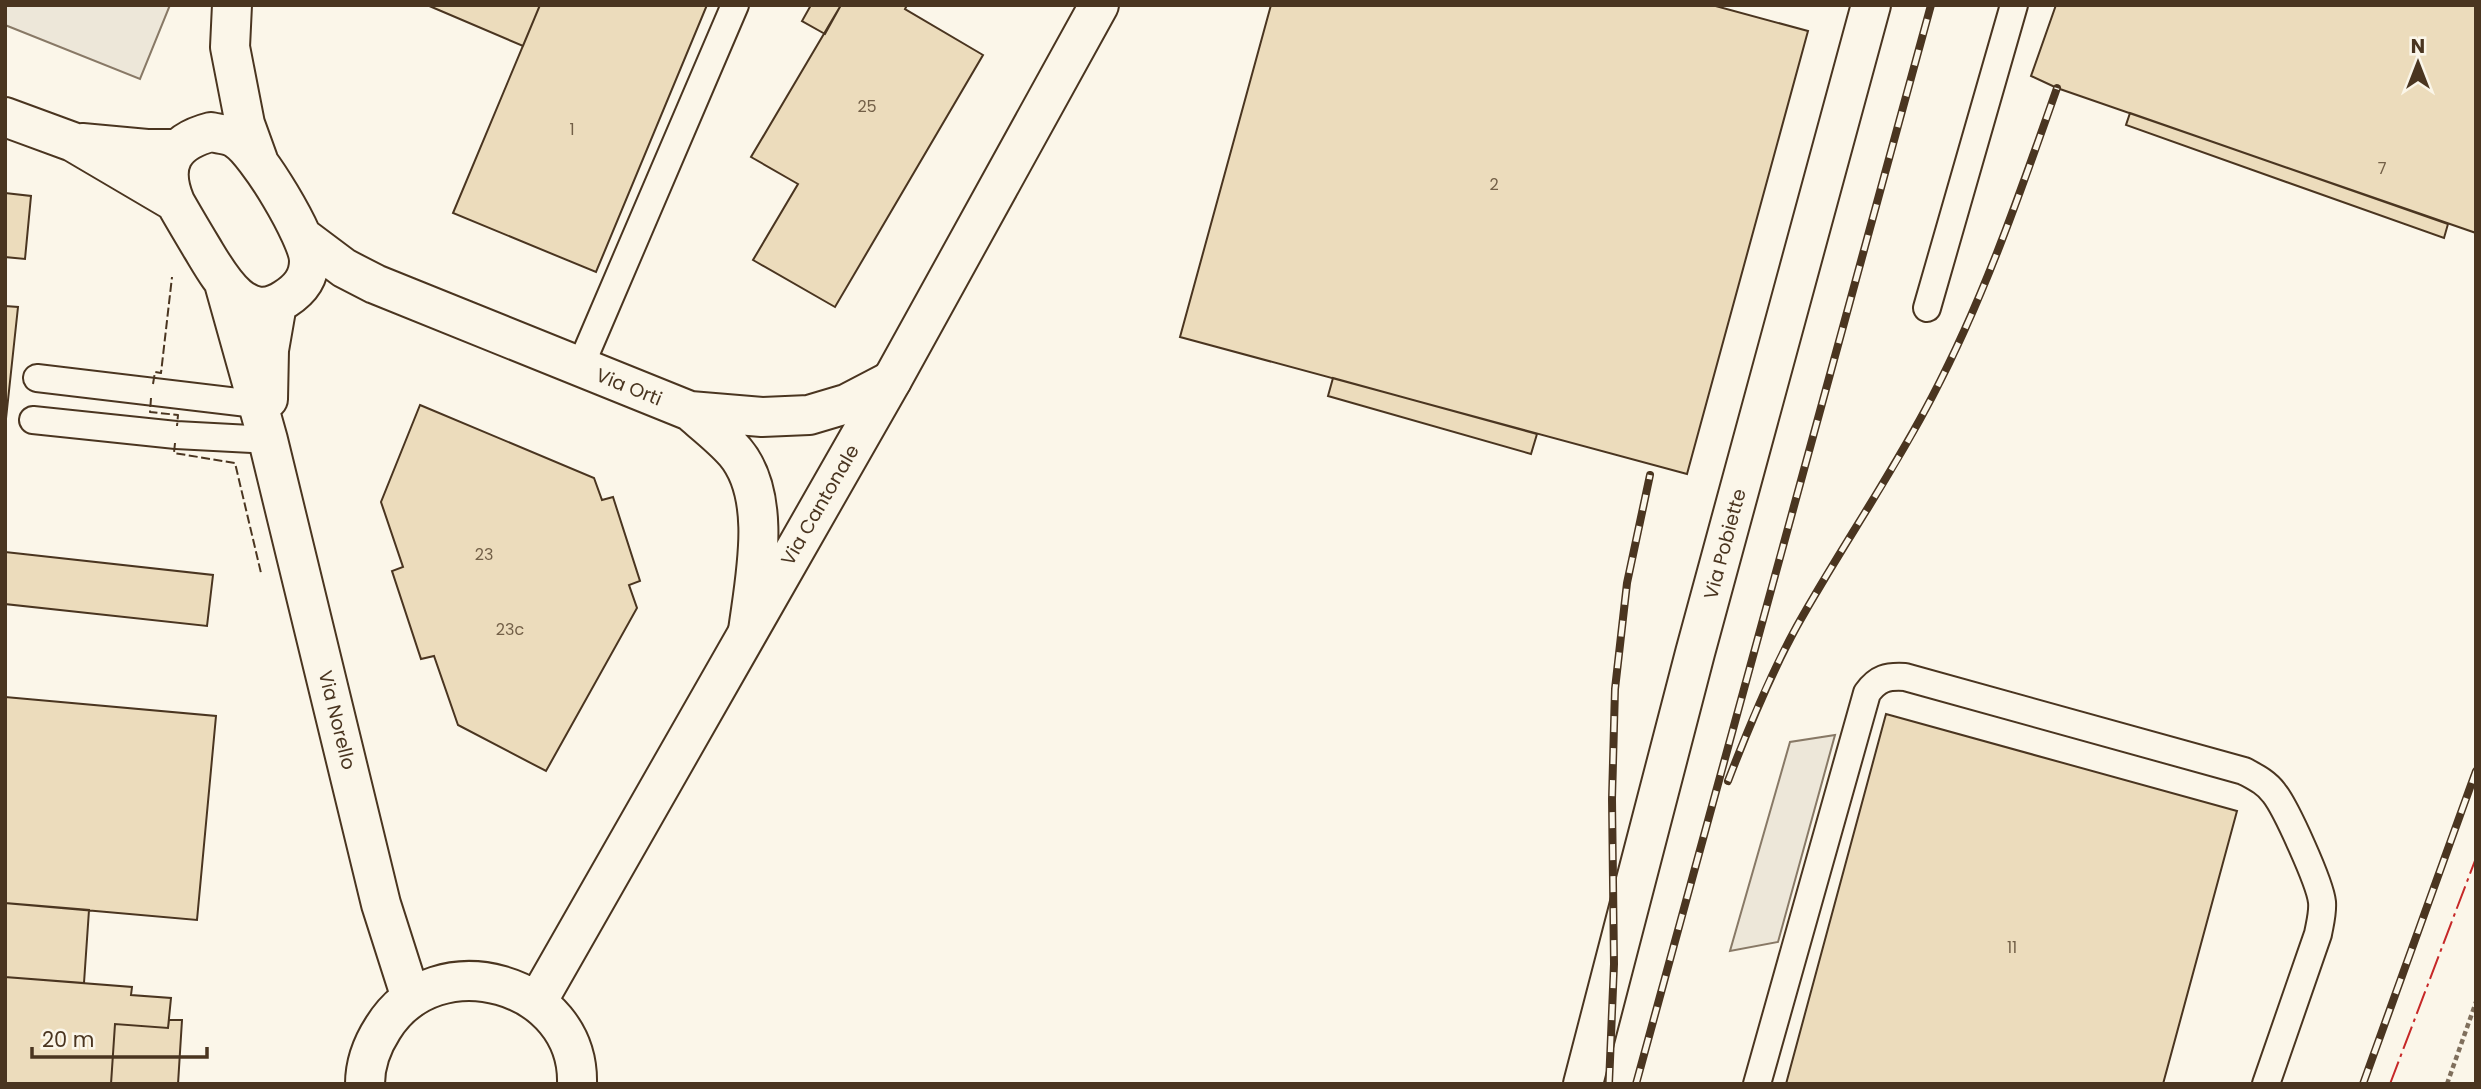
<svg xmlns="http://www.w3.org/2000/svg" width="2481" height="1089" viewBox="0 0 2481 1089" font-family="Poppins,sans-serif">
  <style>
    .parking { fill: #ede7d9; stroke: #887966; stroke-width: 2 }
    .building { fill: #ecdcbc; stroke: #4a3520; stroke-width: 2 }
    .lines { fill: none; stroke-linecap: round; stroke-linejoin: round }
    .lane-casing { stroke: #4a3520; stroke-width: 30 }
    .street-casing { stroke: #4a3520; stroke-width: 42 }
    .secondary-casing { stroke: #4a3520; stroke-width: 42 }
    .path { stroke: #7f6f5c; stroke-width: 4.5; stroke-dasharray: 5 3.5; stroke-linecap: butt }
    .lane { stroke: #fbf6e9; stroke-width: 26 }
    .street { stroke: #fbf6e9; stroke-width: 38 }
    .secondary { stroke: #fbf6e9; stroke-width: 38 }
    .rail-casing { stroke: #4a3520; stroke-width: 8 }
    .rail { stroke: #fbf6e9; stroke-width: 5; stroke-dasharray: 16; stroke-linecap: butt }
    .fence { stroke: #4a3520; stroke-width: 2; stroke-dasharray: 9 3.5; stroke-linecap: butt }
    .power { stroke: #c62828; stroke-width: 2; stroke-dasharray: 24 5 3.5 5; stroke-linecap: butt }
    .labels { text-anchor: middle; dominant-baseline: central; stroke-width: 5; stroke-linejoin: round; paint-order: stroke }
    .number-label { font-size: 16px; fill: #725f47 }
    .street-label { font-size: 19px; fill: #4a3520; stroke: #fbf6e9 }
  </style>
  <rect width="100%" height="100%" fill="#fbf6e9"/>
  <path class="parking" d="M5,5H170L140,79L5,25Z
    M1835,735L1778,942L1730,951L1790,742Z"/>
  <path class="building" d="M427,5H540L523,46Z
    M540,5H707L596,272L453,213Z
    M811,5H841L825,34L802,21Z
    M841,5H907L905,9L983,55L835,307L753,260L798,184L751,157Z
    M1271,5H1712L1808,31L1687,474L1180,337Z
    M2056,5H2476V233L2057,88L2031,76Z
    M2130,113L2448,224L2444,238L2126,125Z
    M5,193L31,196L25,259L5,257Z
    M5,306L18,307L5,428Z
    M1333,378L1537,434L1531,454L1328,396Z
    M420,405L594,478L602,500L613,497L640,581L629,585L637,608L546,771L458,725L434,656L421,659L392,571L403,567L381,502Z
    M5,552L213,575L207,626L5,604Z
    M5,697L216,716L197,920L5,903Z
    M1886,714L2237,811L2163,1084H1786Z
    M5,903L89,910L84,983L5,977Z
    M5,977L132,987L131,995L171,998L168,1028L115,1024L111,1084H5Z
    M169,1020H182L178,1084H111L115,1024L168,1028Z"/>
  <g class="lines">
    <defs>
      <path id="lane" d="M1927,308L2014,5
        M580,367L735,5
        M37,378L256,404
        M33,420L176,435L268,440
        M1757,1084L1867,693C1878,678 1887,676 1905,677L2244,771C2255,777 2266,782 2274,793C2286,808 2320,883 2322,902C2323,913 2320,923 2318,934L2266,1084"/>
      <path id="street" d="M232,5L230,47L245,124L258,160
        M5,117L73,142L175,202
        M211,132C219,134 229,134 236,139C257,151 309,238 309,261C309,279 299,290 285,299C245,326 219,276 202,248C193,233 184,218 175,202C160,165 172,142 211,132Z
        M82,143L147,149H177
        M304,238L344,268L375,284L690,411L762,417L809,415L846,404L892,380
        M224,283L268,440L381,904L411,998
        M268,399L269,350L277,304
        M690,411C705,424 722,437 735,452C773,497 755,578 748,631
        M1583,1084L1695,653L1871,5"/>
      <path id="secondary" d="M537,1002L892,380L1099,5
        M365,1084C365,1063 372,1045 383,1028C436,942 580,982 577,1084"/>
    </defs>
    <use href="#lane" class="lane-casing"/>
    <use href="#street" class="street-casing"/>
    <use href="#secondary" class="secondary-casing"/>
    <path class="path" d="M2447,1084L2476,1002"/>
    <use href="#lane" class="lane"/>
    <use href="#street" class="street"/>
    <use href="#secondary" class="secondary"/>
    <defs>
      <path id="rail" d="M1728,781C1748,729 1770,675 1797,626C1840,549 1891,476 1932,397C1984,298 2020,193 2057,88
        M1609,1084L1614,964L1612,799L1615,689L1627,583L1650,475
        M1636,1084L1931,5
        M2363,1084L2476,771"/>
    </defs>
    <use href="#rail" class="rail-casing"/>
    <use href="#rail" class="rail"/>
    <path class="fence" d="M153,384L155,372L161,373L172,277
      M151,398L150,412L178,415L177,426
      M175,443L174,453L235,463L261,573"/>
    <path class="power" d="M2390,1084L2476,858"/>
  </g>
  <g class="labels">
    <g class="number-label">
      <text x="867" y="106">25</text>
      <text x="572" y="129">1</text>
      <text x="2382" y="168">7</text>
      <text x="1494" y="184">2</text>
      <text x="484" y="554">23</text>
      <text x="510" y="629">23c</text>
      <text x="2012" y="947">11</text>
    </g>
    <g class="street-label">
      <text transform="translate(629 387) rotate(22)">Via Orti</text>
      <text transform="translate(820 505) rotate(-60)">Via Cantonale</text>
      <text transform="translate(1725 544) rotate(-75)">Via Pobiette</text>
      <text transform="translate(337 720) rotate(76)">Via Norello</text>
    </g>
  </g>
  <rect width="2481" height="1089" fill="none" stroke="#4a3520" stroke-width="14"/>
  <g transform="translate(2418 63)" stroke="#fbf6e9" stroke-width="5" paint-order="stroke">
  <path d="M0-5L12 26L0 18L-12 26Z" fill="#4a3520"/>
  <text y="-10" font-size="19" font-weight="bold" text-anchor="middle" fill="#4a3520">N</text>
  </g>
  <path d="M32 1047v10h175v-10" fill="none" stroke="#4a3520" stroke-width="3.5"/>
  <text x="42" y="1047" font-size="21" fill="#4a3520" stroke="#fbf6e9" stroke-width="5" paint-order="stroke">20 m</text>
</svg>
